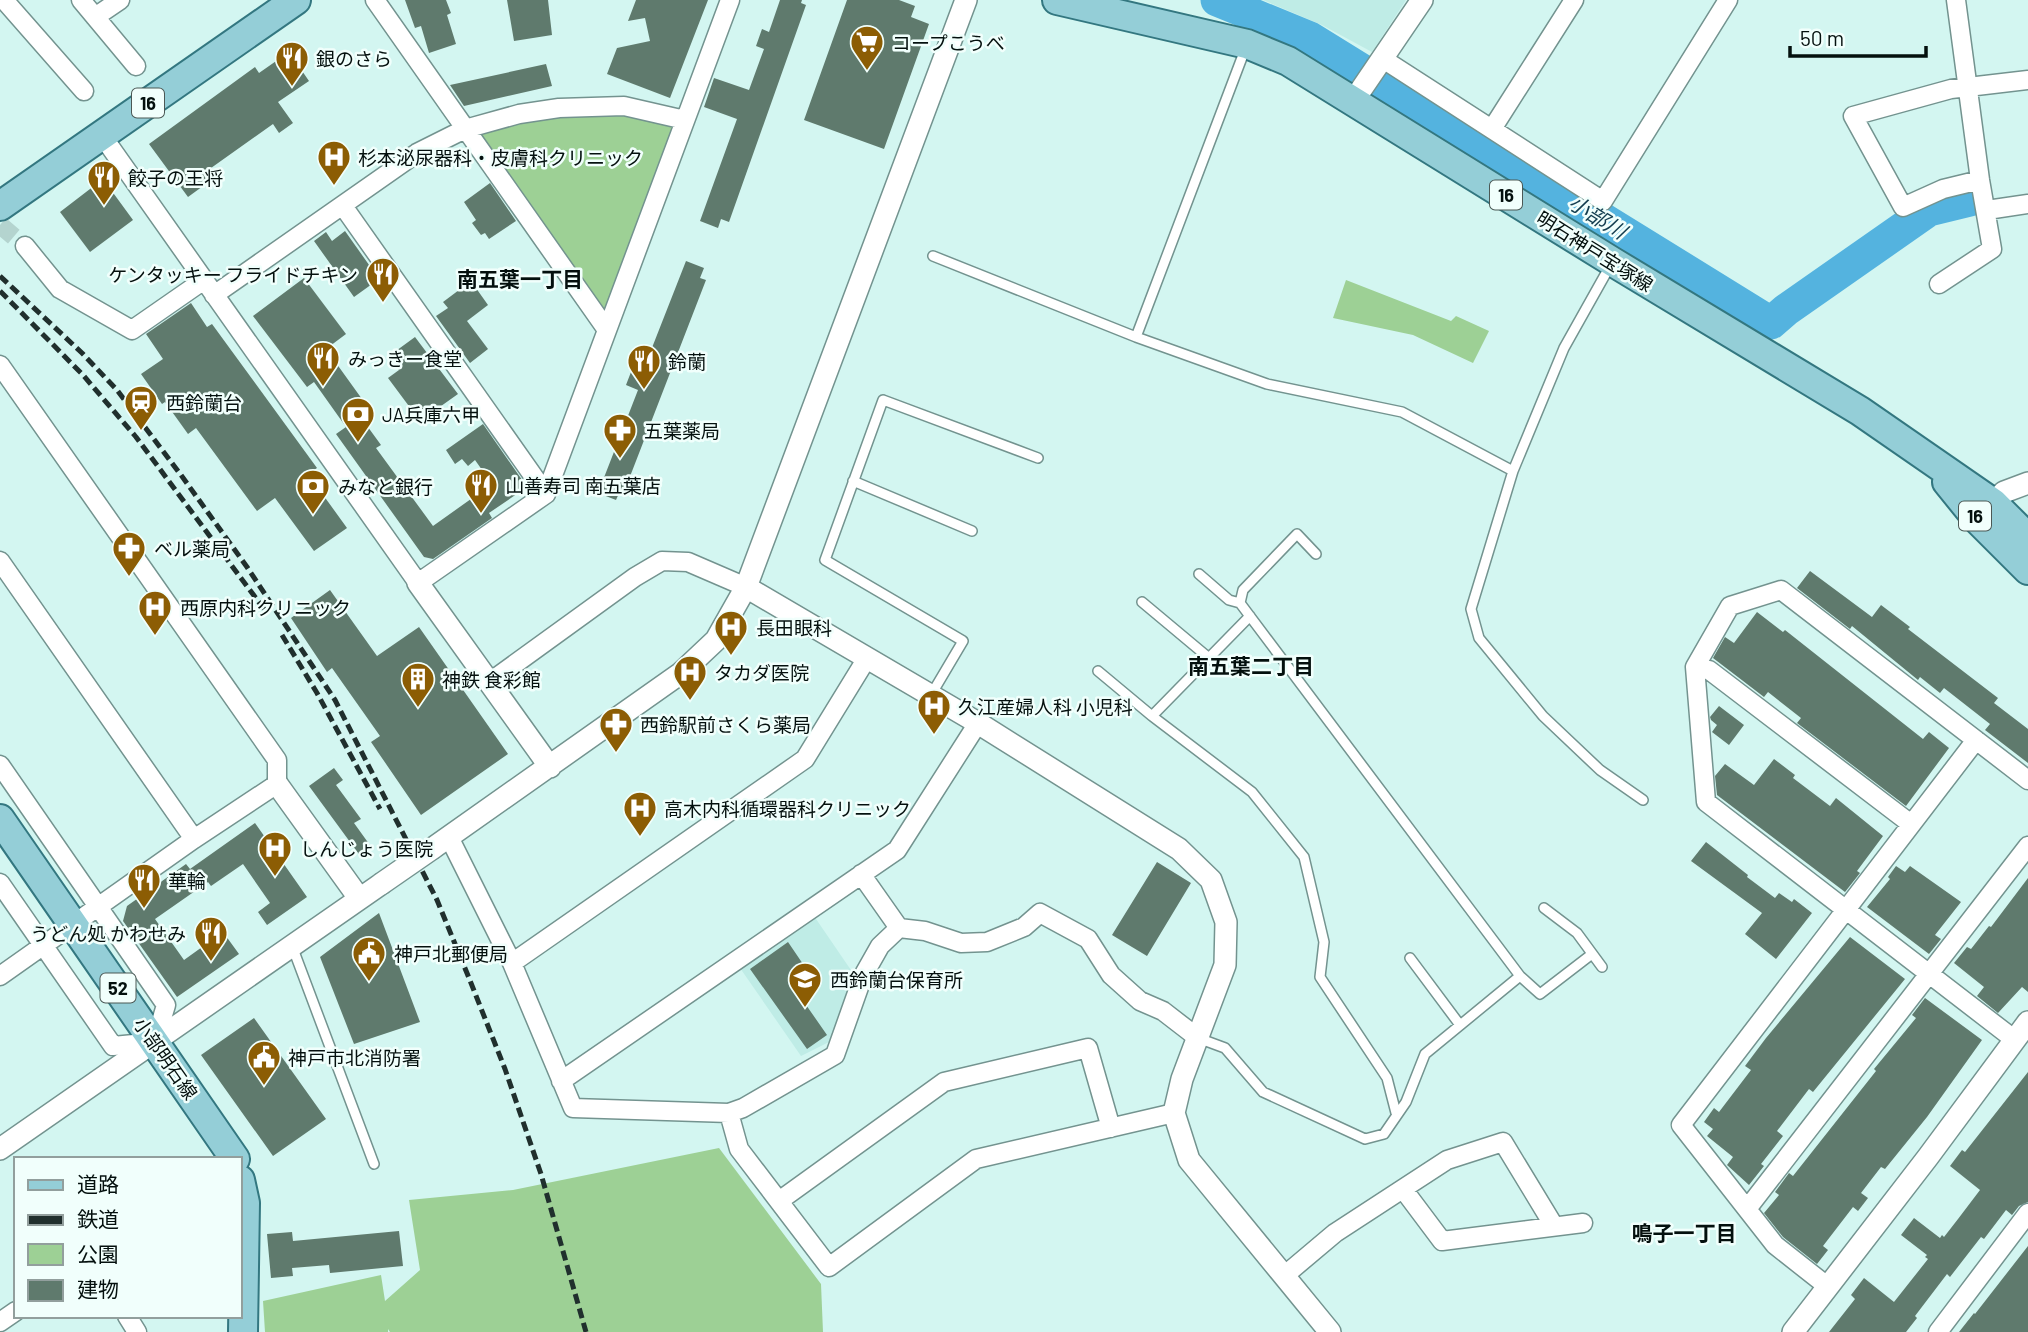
<svg xmlns="http://www.w3.org/2000/svg" width="2028" height="1332" viewBox="0 0 2028 1332" font-family="Barlow,'Noto Sans JP',sans-serif">
  <style>
    .built { fill: #bfece6 }
    .green { fill: #9dd095 }
    .lines { fill: none; stroke-linecap: round; stroke-linejoin: round }
    .river { stroke: #54b3df; stroke-width: 33 }
    .building { fill: #5f7a6d }
    .minor-tunnel { stroke: #b4d4cf; stroke-width: 18; stroke-dasharray: 18 9; stroke-linecap: butt }
    .service-casing { stroke: #73938f; stroke-width: 12 }
    .minor-casing { stroke: #73938f; stroke-width: 21 }
    .tertiary-casing { stroke: #73938f; stroke-width: 24 }
    .primary-casing { stroke: #337780; stroke-width: 32 }
    .service { stroke: #fff; stroke-width: 9 }
    .minor { stroke: #fff; stroke-width: 18 }
    .tertiary { stroke: #fff; stroke-width: 21 }
    .primary { stroke: #94ced7; stroke-width: 28 }
    .rail { stroke: #202f2d; stroke-width: 5; stroke-dasharray: 10 5; stroke-linecap: butt }
    .tertiary-bridge-casing { stroke: #73938f; stroke-width: 24; stroke-linecap: butt }
    .tertiary-bridge { stroke: #fff; stroke-width: 21 }
    .labels { text-anchor: middle; dominant-baseline: central; stroke-width: 5; stroke-linejoin: round; paint-order: stroke }
    .shield { fill: #f1fffc; stroke: #4b5855; stroke-width: 2 }
    .shield-label { font-size: 18px; font-weight: bold; fill: #04100e }
    .poi-label { font-size: 19px; fill: #04100e; stroke: #f1fffc; text-anchor: start }
    .street-label { font-size: 19px; fill: #04100e; stroke: #f1fffc }
    .water-label { font-size: 21px; font-style: italic; fill: #143e50; stroke: #f1fffc }
    .neighbourhood-label { font-size: 21px; font-weight: bold; fill: #04100e; stroke: #f1fffc }
  </style>
  <rect width="100%" height="100%" fill="#d3f6f1"/>
  <path class="built" d="M1263,0H1406L1372,52L1322,25Z
    M814,916L855,976L829,1042L801,1056L740,968Z"/>
  <path class="green" d="M559,108L685,120L607,330L465,129Z
    M1346,280L1451,321L1456,316L1489,331L1473,363L1413,335L1333,318Z
    M719,1148L821,1284L823,1332H390L388,1329V1332H265L263,1301L381,1275L385,1301L420,1270L409,1200L513,1190Z"/>
  <g class="lines">
    <path class="river" d="M1217,0L1310,38L1771,323L1786,310L1929,210L1970,200"/>
  </g>
  <path class="building" d="M405,0H446L451,13L447,15L456,44L429,53L421,26L415,28Z
    M507,0H548L552,35L514,41Z
    M636,0H708L670,98L607,74L617,48L650,41L645,18L628,21Z
    M780,0H802L801,3L806,5L729,222L721,219L718,228L700,221L737,119L704,107L714,78L749,90L764,49L756,46L762,29L769,32Z
    M847,0H899L915,6L911,17L929,24L884,149L804,120Z
    M289,52L309,81L278,102L293,123L279,133L273,124L204,173L210,181L188,197L149,144L255,67L259,73Z
    M546,64L552,86L464,106L450,85Z
    M103,179L133,220L90,252L60,212Z
    M490,183L516,221L489,239L485,233L481,235L472,223L476,220L464,202Z
    M345,231L379,279L354,297L314,241L326,232L332,241Z
    M686,261L704,268L700,278L706,280L624,492L620,491L616,500L598,493L638,390L626,385L636,359L646,363Z
    M304,278L346,334L326,349L367,406L357,412L381,445L376,448L433,526L492,484L475,460L468,466L462,459L455,464L446,450L483,424L527,487L489,513L492,518L433,559L424,557L336,434L346,427L314,382L307,387L253,316Z
    M471,281L488,305L467,321L488,349L470,363L436,316L448,308L443,302Z
    M191,303L207,327L212,324L317,468L308,474L347,528L314,551L275,498L257,511L196,428L188,434L165,402L162,404L141,374L163,359L146,334Z
    M415,337L458,394L420,421L388,378L399,370L389,356Z
    M1810,571L1872,617L1881,605L1910,627L1908,629L1998,698L1994,703L2028,729V763L1985,730L1990,724L1944,688L1940,693L1920,677L1918,680L1852,626L1850,629L1797,588Z
    M330,590L377,656L419,627L508,754L421,815L371,742L380,736L332,668L327,672L291,618Z
    M1757,612L1783,632L1785,630L1923,739L1929,732L1949,748L1906,806L1797,723L1801,718L1768,692L1764,697L1713,658L1725,637L1734,643Z
    M1719,706L1744,725L1729,745L1712,732L1717,725L1711,720L1710,717Z
    M1774,759L1795,775L1793,778L1830,806L1836,798L1883,836L1857,871L1860,873L1845,892L1717,795L1715,776L1725,764L1754,785Z
    M334,768L343,780L336,785L361,819L354,823L372,848L361,857L309,786Z
    M255,823L307,897L267,925L258,912L270,903L243,864L211,886L208,882L155,919L184,960L223,932L239,954L177,997L123,921L127,906L186,864L190,869Z
    M1706,842L1748,875L1747,877L1775,898L1779,893L1792,902L1794,899L1812,913L1776,959L1745,934L1762,913L1691,861Z
    M1157,862L1191,883L1147,956L1112,935Z
    M1896,866L1905,872L1910,866L1961,902L1935,935L1941,939L1929,954L1867,907L1890,879L1888,877Z
    M2028,878V992L2022,987L1998,1013L1977,996L1984,987L1954,963L1967,947L1971,949L1989,926L1991,927Z
    M379,913L420,1022L354,1044L320,957Z
    M1850,937L1905,979L1813,1092L1809,1089L1777,1131L1783,1136L1761,1164L1764,1166L1749,1185L1727,1165L1733,1157L1707,1136L1713,1129L1704,1122L1714,1108L1719,1112L1751,1070L1745,1066L1766,1038Z
    M788,942L805,967L788,979L827,1035L807,1049L750,969Z
    M1925,998L1982,1040L1927,1117L1885,1169L1881,1167L1861,1193L1868,1198L1858,1211L1853,1207L1823,1246L1828,1250L1817,1264L1783,1237L1764,1213L1779,1195L1775,1192L1789,1173L1793,1176L1876,1071L1874,1069L1916,1018L1912,1015Z
    M254,1018L326,1119L273,1156L201,1055Z
    M2028,1072V1202L2019,1206L2012,1215L2006,1210L1984,1239L1981,1237L1950,1277L1947,1274L1915,1316L1917,1318L1906,1332H1829L1855,1299L1851,1295L1864,1278L1894,1302L1928,1259L1925,1257L1927,1255L1901,1235L1914,1218L1940,1238L1942,1235L1944,1237L1958,1219L1980,1190L1950,1166L1962,1150L1965,1152Z
    M399,1231L403,1266L330,1273L329,1265L292,1268L293,1276L271,1278L267,1234L292,1232L293,1241Z
    M2028,1246V1332H1959L1974,1313L1975,1314Z"/>
  <g class="lines">
    <path class="minor-tunnel" d="M0,225L25,246"/>
    <defs>
      <path id="service" d="M933,256L1136,337L1267,384L1402,412L1513,471
        M1610,266L1564,348L1513,471L1471,609L1479,638L1543,716L1600,770L1643,800
        M1136,337L1246,47
        M853,481L972,531
        M1316,554L1297,534L1243,590L1240,603L1520,976L1540,994L1592,954
        M1199,574L1229,600L1240,603
        M1142,602L1209,658
        M1098,671L1152,716L1252,792L1304,857L1324,942L1320,977L1387,1078L1396,1113
        M931,695L963,641L825,560L883,400L1038,458
        M1152,716L1250,616
        M1544,908L1577,933L1602,967
        M292,946L374,1164
        M1410,958L1460,1025
        M1198,1038L1225,1048L1263,1092L1365,1139L1384,1134L1406,1102L1425,1054L1520,976"/>
      <path id="minor" d="M4,0L84,91
        M81,0L136,66
        M375,0L607,330
        M95,17L120,0
        M1383,59L1603,201L1728,0
        M1492,129L1574,0
        M101,134L418,583L546,494L730,0
        M1980,180L1943,189L1903,207L1853,116L1951,89L2028,80
        M343,206L546,494
        M1987,210L2028,204
        M25,246L60,289L132,330L204,280
        M1939,284L1992,249L1980,180L1956,0
        M214,295L417,153L465,129L519,114L559,108L624,106L685,120
        M0,365L277,760V784L194,839L0,976
        M0,561L194,839
        M1695,667L1709,670L1911,824
        M490,682L635,577L662,561L688,562L746,587
        M0,765L166,1005L155,1042L113,1046L0,883
        M449,837L512,963L573,1108L729,1113L739,1149L829,1267L976,1159L1174,1113
        M861,874L899,928
        M512,963L805,759L867,658
        M2015,1040L1706,802L1695,667L1730,606L1781,590L2028,780
        M561,1081L897,850L978,723
        M729,1113L743,1108L835,1055L863,976L880,946L899,928L925,931L961,943L987,942L1024,927L1040,913L1088,939L1111,975L1140,1001L1163,1011L1198,1038
        M1403,1189L1442,1241L1583,1223
        M779,1201L944,1082L1088,1048L1111,1128
        M1747,1209L2028,846
        M1284,1276L1335,1233L1447,1160L1503,1142L1554,1226
        M1827,1286L1775,1245L1681,1125L1976,740
        M127,1316L137,1332
        M0,1322L16,1311
        M1938,1332L2028,1213"/>
      <path id="tertiary" d="M1354,100L1422,0
        M1983,513L2004,492L2028,483
        M418,583L550,767
        M746,587L978,723L1179,849L1211,880L1226,922L1225,965L1182,1079L1174,1113L1189,1160L1330,1332
        M277,784L359,898
        M433,848L681,673L716,640L746,587L966,0
        M0,1149L381,884
        M1793,1332L1928,1157L2028,1022"/>
      <path id="primary" d="M1057,0L1247,44L1288,61L1613,262L1860,411L1993,503L2028,538
        M0,206L296,0
        M1947,482L1977,519L2028,570
        M0,819L235,1159
        M240,1180L245,1203L243,1332"/>
    </defs>
    <use href="#service" class="service-casing"/>
    <use href="#minor" class="minor-casing"/>
    <use href="#tertiary" class="tertiary-casing"/>
    <use href="#primary" class="primary-casing"/>
    <use href="#service" class="service"/>
    <use href="#minor" class="minor"/>
    <use href="#tertiary" class="tertiary"/>
    <use href="#primary" class="primary"/>
    <path class="rail" d="M0,276L82,353L117,390L181,475L247,567L335,700L437,900L469,978L505,1069L541,1174L586,1332
      M0,291L83,375L136,437L264,609
      M282,635L317,693L380,809"/>
    <defs>
      <path id="tertiary-bridge" d="M381,884L433,848"/>
    </defs>
    <use href="#tertiary-bridge" class="tertiary-bridge-casing"/>
    <use href="#tertiary-bridge" class="tertiary-bridge"/>
  </g>
  <defs>
    <symbol id="supermarket-pin" viewBox="-11 -11 22 30"><path d="M0 17L-7.5 6A9.5 9.5 0 1 1 7.5 6Z" fill="#8c5d04" stroke="#f1fffc"/><path d="M-6-5.5h2.5l.6 2H6L4.5 2H-2.5L-4.4-4H-6ZM-1.5 3.2a1.3 1.3 0 1 0 .1 0ZM3 3.2a1.3 1.3 0 1 0 .1 0Z" fill="#fff"/></symbol>
    <symbol id="restaurant-pin" viewBox="-11 -11 22 30"><path d="M0 17L-7.5 6A9.5 9.5 0 1 1 7.5 6Z" fill="#8c5d04" stroke="#f1fffc"/><path d="M-5-6h1v4h1v-4h1v4h1v-4h1v5L-1.5 .5V6h-2V.5L-5-1ZM5-6V6H3V1.5H1.5Q1.5-4 5-6Z" fill="#fff"/></symbol>
    <symbol id="hospital-pin" viewBox="-11 -11 22 30"><path d="M0 17L-7.5 6A9.5 9.5 0 1 1 7.5 6Z" fill="#8c5d04" stroke="#f1fffc"/><path d="M-5-5h3v3.5h4V-5h3V5h-3V1.5h-4V5h-3Z" fill="#fff"/></symbol>
    <symbol id="station-pin" viewBox="-11 -11 22 30"><path d="M0 17L-7.5 6A9.5 9.5 0 1 1 7.5 6Z" fill="#8c5d04" stroke="#f1fffc"/><path d="M-3-6H3Q5-6 5-4V2Q5 4 3 4L4.5 6H3L1.5 4h-3L-3 6H-4.5L-3 4Q-5 4-5 2V-4Q-5-6-3-6ZM-3.5-4v3h7v-3ZM-3.5 1v1.5H-2V1ZM2 1v1.5H3.5V1Z" fill="#fff"/></symbol>
    <symbol id="bank-pin" viewBox="-11 -11 22 30"><path d="M0 17L-7.5 6A9.5 9.5 0 1 1 7.5 6Z" fill="#8c5d04" stroke="#f1fffc"/><path d="M-6-4H6V4H-6ZM0-2.3a2.3 2.3 0 1 0 0 4.6a2.3 2.3 0 1 0 0-4.6Z" fill="#fff"/></symbol>
    <symbol id="pharmacy-pin" viewBox="-11 -11 22 30"><path d="M0 17L-7.5 6A9.5 9.5 0 1 1 7.5 6Z" fill="#8c5d04" stroke="#f1fffc"/><path d="M-2-6h4v4h4v4h-4v4h-4v-4h-4v-4h4Z" fill="#fff"/></symbol>
    <symbol id="building-pin" viewBox="-11 -11 22 30"><path d="M0 17L-7.5 6A9.5 9.5 0 1 1 7.5 6Z" fill="#8c5d04" stroke="#f1fffc"/><path d="M-4-6H4V6H1V3H-1V6H-4ZM-2.5-4.3h1.7v1.8h-1.7ZM.8-4.3h1.7v1.8H.8ZM-2.5-1h1.7V.8h-1.7ZM.8-1h1.7V.8H.8Z" fill="#fff"/></symbol>
    <symbol id="civic-pin" viewBox="-11 -11 22 30"><path d="M0 17L-7.5 6A9.5 9.5 0 1 1 7.5 6Z" fill="#8c5d04" stroke="#f1fffc"/><path d="M-.6-6.5H3V-4.5H.6V-3L4-1V1h2V6H-6V1h2V-1L-.6-3ZM-1.2 2.5V6h2.4V2.5Z" fill="#fff"/></symbol>
    <symbol id="school-pin" viewBox="-11 -11 22 30"><path d="M0 17L-7.5 6A9.5 9.5 0 1 1 7.5 6Z" fill="#8c5d04" stroke="#f1fffc"/><path d="M0-5L7-2L0 1L-7-2ZM-4 1L0 2.5L4 1V4Q0 6-4 4Z" fill="#fff"/></symbol>
  </defs>
  <g fill-rule="evenodd">
    <use href="#supermarket-pin" x="848" y="23" width="38" height="52"/>
    <use href="#restaurant-pin" x="273" y="39" width="38" height="52"/>
    <use href="#hospital-pin" x="315" y="138" width="38" height="52"/>
    <use href="#restaurant-pin" x="85" y="158" width="38" height="52"/>
    <use href="#restaurant-pin" x="364" y="255" width="38" height="52"/>
    <use href="#restaurant-pin" x="304" y="339" width="38" height="52"/>
    <use href="#restaurant-pin" x="625" y="342" width="38" height="52"/>
    <use href="#station-pin" x="122" y="383" width="38" height="52"/>
    <use href="#bank-pin" x="339" y="395" width="38" height="52"/>
    <use href="#pharmacy-pin" x="601" y="411" width="38" height="52"/>
    <use href="#restaurant-pin" x="462" y="466" width="38" height="52"/>
    <use href="#bank-pin" x="294" y="467" width="38" height="52"/>
    <use href="#pharmacy-pin" x="110" y="529" width="38" height="52"/>
    <use href="#hospital-pin" x="136" y="588" width="38" height="52"/>
    <use href="#hospital-pin" x="712" y="608" width="38" height="52"/>
    <use href="#hospital-pin" x="671" y="653" width="38" height="52"/>
    <use href="#building-pin" x="399" y="660" width="38" height="52"/>
    <use href="#hospital-pin" x="915" y="687" width="38" height="52"/>
    <use href="#pharmacy-pin" x="597" y="705" width="38" height="52"/>
    <use href="#hospital-pin" x="621" y="789" width="38" height="52"/>
    <use href="#hospital-pin" x="256" y="829" width="38" height="52"/>
    <use href="#restaurant-pin" x="125" y="861" width="38" height="52"/>
    <use href="#restaurant-pin" x="192" y="914" width="38" height="52"/>
    <use href="#civic-pin" x="350" y="934" width="38" height="52"/>
    <use href="#school-pin" x="786" y="960" width="38" height="52"/>
    <use href="#civic-pin" x="245" y="1038" width="38" height="52"/>
  </g>
  <g class="labels">
    <g class="shield">
      <rect x="132" y="88.5" width="32" height="29" rx="5"/>
      <rect x="1490" y="180.5" width="32" height="29" rx="5"/>
      <rect x="1959" y="501.5" width="32" height="29" rx="5"/>
      <rect x="100.5" y="973.5" width="35" height="29" rx="5"/>
    </g>
    <g class="shield-label">
      <text x="148" y="103">16</text>
      <text x="1506" y="195">16</text>
      <text x="1975" y="516">16</text>
      <text x="118" y="988">52</text>
    </g>
    <g class="poi-label">
      <text x="892" y="42">コープこうべ</text>
      <text x="316" y="58">銀のさら</text>
      <text x="358" y="157">杉本泌尿器科・皮膚科クリニック</text>
      <text x="128" y="177">餃子の王将</text>
      <text x="358" y="274" text-anchor="end">ケンタッキー フライドチキン</text>
      <text x="348" y="358">みっきー食堂</text>
      <text x="668" y="361">鈴蘭</text>
      <text x="166" y="402">西鈴蘭台</text>
      <text x="382" y="414">JA兵庫六甲</text>
      <text x="644" y="430">五葉薬局</text>
      <text x="505" y="485">山善寿司 南五葉店</text>
      <text x="338" y="486">みなと銀行</text>
      <text x="154" y="548">ベル薬局</text>
      <text x="180" y="607">西原内科クリニック</text>
      <text x="756" y="627">長田眼科</text>
      <text x="714" y="672">タカダ医院</text>
      <text x="442" y="679">神鉄 食彩館</text>
      <text x="958" y="706">久江産婦人科 小児科</text>
      <text x="640" y="724">西鈴駅前さくら薬局</text>
      <text x="664" y="808">高木内科循環器科クリニック</text>
      <text x="300" y="848">しんじょう医院</text>
      <text x="168" y="880">華輪</text>
      <text x="186" y="933" text-anchor="end">うどん処 かわせみ</text>
      <text x="394" y="953">神戸北郵便局</text>
      <text x="830" y="979">西鈴蘭台保育所</text>
      <text x="288" y="1057">神戸市北消防署</text>
    </g>
    <g class="street-label">
      <text transform="translate(1595 251) rotate(32)">明石神戸宝塚線</text>
      <text transform="translate(166 1058) rotate(55)">小部明石線</text>
    </g>
    <g class="water-label">
      <text transform="translate(1598 216) rotate(32)">小部川</text>
    </g>
    <g class="neighbourhood-label">
      <text x="520" y="278">南五葉一丁目</text>
      <text x="1251" y="665">南五葉二丁目</text>
      <text x="1684" y="1232">鳴子一丁目</text>
    </g>
  </g>
  <rect x="14" y="1157" width="228" height="161" fill="#f1fffc" stroke="#929f9d" stroke-width="2"/>
  <rect x="28" y="1180" width="35" height="10" fill="#94ced7" stroke="#929f9d" stroke-width="2"/>
  <text x="77" y="1192" font-size="21" fill="#04100e">道路</text>
  <rect x="28" y="1215" width="35" height="10" fill="#202f2d" stroke="#929f9d" stroke-width="2"/>
  <text x="77" y="1227" font-size="21" fill="#04100e">鉄道</text>
  <rect x="28" y="1244" width="35" height="21" fill="#9dd095" stroke="#929f9d" stroke-width="2"/>
  <text x="77" y="1262" font-size="21" fill="#04100e">公園</text>
  <rect x="28" y="1280" width="35" height="21" fill="#5f7a6d" stroke="#929f9d" stroke-width="2"/>
  <text x="77" y="1297" font-size="21" fill="#04100e">建物</text>
  <path d="M1790 46v10h136v-10" fill="none" stroke="#04100e" stroke-width="3.5"/>
  <text x="1800" y="46" font-size="21" fill="#04100e" stroke="#f1fffc" stroke-width="5" paint-order="stroke">50 m</text>
</svg>
